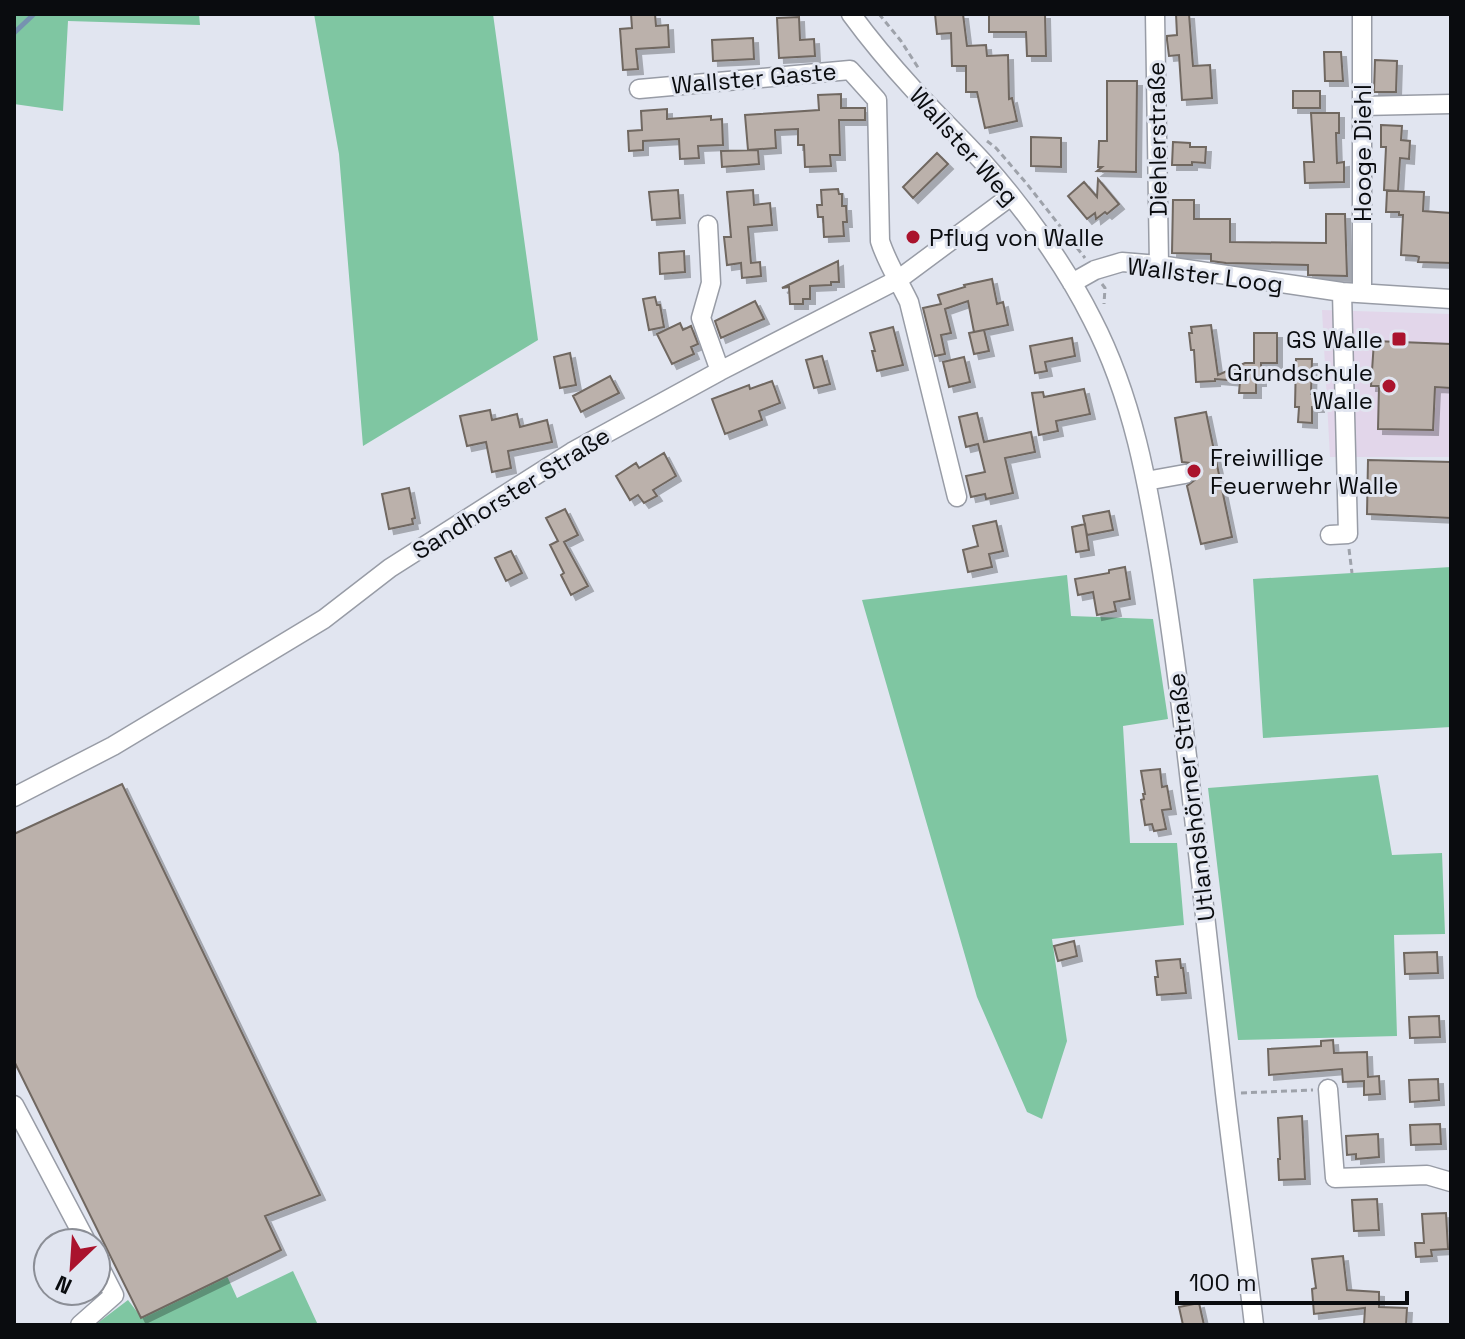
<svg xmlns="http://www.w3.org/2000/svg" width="1465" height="1339" viewBox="0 0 1465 1339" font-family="'Space Grotesk',sans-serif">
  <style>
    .education { fill: #e2d6ea }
    .green { fill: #7fc6a2 }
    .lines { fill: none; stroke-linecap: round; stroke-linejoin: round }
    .stream { stroke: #7692b0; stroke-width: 5 }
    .building { fill: #bbb1ab; stroke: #706761; stroke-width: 2; filter: url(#shadow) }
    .minor-casing { stroke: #989ca6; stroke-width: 21 }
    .path { stroke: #9ea2aa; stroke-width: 3; stroke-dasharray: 6 4; stroke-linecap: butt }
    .minor { stroke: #fff; stroke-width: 18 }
    .poi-dot { fill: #aa132d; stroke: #e1e5f0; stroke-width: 3 }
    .labels { text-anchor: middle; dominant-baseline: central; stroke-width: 6; stroke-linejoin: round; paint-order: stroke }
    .street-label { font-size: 24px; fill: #0a0c0f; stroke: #e1e5f0 }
    .poi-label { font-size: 24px; fill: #0a0c0f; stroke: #e1e5f0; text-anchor: start }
  </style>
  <defs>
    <filter id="shadow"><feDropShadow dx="5" dy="5" stdDeviation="0" flood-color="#0004"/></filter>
  </defs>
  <rect width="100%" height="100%" fill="#e1e5f0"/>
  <path class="education" d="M1322,310L1451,314V457H1330Z"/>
  <path class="green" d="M14,14H199L200,25L68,21L63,111L14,104Z
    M314,14H493L538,340L363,446L339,154Z
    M1451,567V727L1263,738L1253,579Z
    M1067,575L1071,616L1153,619L1168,719L1123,726L1130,843H1177L1184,925L1052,939L1067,1041L1042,1119L1027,1112L977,997L862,600Z
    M1378,775L1392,855L1442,853L1445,934L1394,935L1397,1036L1238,1040L1208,788Z
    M293,1271L318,1325H95L128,1300L141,1317L227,1276L237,1298Z"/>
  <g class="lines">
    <path class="stream" d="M14,33L34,14"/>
  </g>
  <path class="building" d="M631,14H655L656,26L668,25L669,47L636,49L638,69L623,70L620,29L632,28Z
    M935,14H963L967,46L986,45L987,56L1008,55L1009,99L1012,98L1017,121L985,128L977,92H966V66H952L951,33L937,34Z
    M989,14H1045L1046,56H1027L1026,32H989Z
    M1176,14H1189L1193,66L1210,65L1212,98L1182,100L1179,55L1169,56L1167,40V36L1177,35Z
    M799,17L800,40L814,39L815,56L779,58L777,18Z
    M753,38L754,59L713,61L712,40Z
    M1324,52H1341L1343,81H1325Z
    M1375,60L1397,61L1396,92H1374Z
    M1107,81H1137L1136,172L1097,171L1102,167H1098L1099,141H1107Z
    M1293,91H1320V108H1293Z
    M841,94V108H865V120H839L840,155H830L831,166L805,167L804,145H798V129L775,130L776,148L748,150L745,115L819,110L818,95Z
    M667,109V119L711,116V120L722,119L723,145L698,146L699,158L680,159L679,139L643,141V150L629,151L628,131L642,130L641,111Z
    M1311,113H1339V133H1336L1337,163L1344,162V182L1305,183L1304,162H1314Z
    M1381,125L1402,126L1401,140L1410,141L1409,159L1400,158L1398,191L1424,192L1423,211L1451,213V263L1418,262L1419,257L1416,256L1401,255L1403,215H1399V212H1386L1387,191H1398L1384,190L1386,147H1381Z
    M1031,137L1061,138V167L1031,166Z
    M1173,142L1190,143V147H1206L1205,163L1192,162V165H1172Z
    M758,150L759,164L722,167L721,151Z
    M937,153L948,164L913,198L903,187Z
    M1098,179L1119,204L1107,214L1105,212L1096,219L1095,213L1087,219L1068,196L1084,182L1097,197Z
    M838,189L839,194H842V206H846L847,222H843L844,236L824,237L823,217H818L817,205H822L821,190Z
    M678,190L680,218L652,220L649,192Z
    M753,190L754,205L770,203L772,225L748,227L751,263L760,262L761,276L742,278L741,263L727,265L724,237H731L727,192Z
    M1173,200H1194V219H1230V242L1326,243V214H1345L1347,276L1308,275V265L1226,263L1211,261V254L1172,253Z
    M684,251L685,272L660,274L659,253Z
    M838,261L839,282H831V285L810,286V299H803V304H790L789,287L782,288Z
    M992,279L997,304L1003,302L1008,325L974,332L968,301L945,309L951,333L941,335L945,354L935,356L923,308L941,304L938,295L965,287L964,285Z
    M655,297L657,305H660L664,327L649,330L643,299Z
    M755,301L764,319L721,338L715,321Z
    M680,323L683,330L691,326L698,344L691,347L694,354L672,364L657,334Z
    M1211,325L1218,375L1245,363H1254V333H1277V363H1261V381H1256V393H1239L1240,381L1215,379V381L1196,382L1194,350H1191L1189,333H1192L1191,327Z
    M893,327L903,365L877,371L872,351H875L870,333Z
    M984,330L989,351L974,354L969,333Z
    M1072,338L1075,356L1045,362L1047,371L1035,373L1030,346Z
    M1374,341L1451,344V388L1435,387L1433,430L1378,429L1379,386H1371Z
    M570,353L576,385L560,388L554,357Z
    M822,356L830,384L814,388L806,360Z
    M964,357L970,382L949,387L943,362Z
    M1296,359H1312L1311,394H1319V407H1312V423L1298,422L1299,407H1295Z
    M610,376L619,393L581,412L573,396Z
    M772,381L780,403L759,411L762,420L725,434L712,399L749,385L750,389Z
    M1084,389L1090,414L1056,421L1058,431L1039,435L1032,393L1043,392L1044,397Z
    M490,410L492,420L517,414L520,427L547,420L552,442L508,451L511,468L492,472L486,442L467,446L460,416Z
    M1206,412L1232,537L1201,544L1187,486L1196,479L1197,471L1190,463L1182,462L1175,418Z
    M977,413L984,442L1031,432L1035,452L1005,458L1013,493L986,499L985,494L971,497L966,476L985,472L978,444L966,447L959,417Z
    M664,453L676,476L653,490L657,496L644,503L638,495L630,500L616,476L636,463L639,468Z
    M1368,460L1451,462V518L1367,514Z
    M409,488L415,518L412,519L413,524L389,529L382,494Z
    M565,509L578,535L564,542L588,586L571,595L561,575L564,573L550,545L558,541L546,518Z
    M1109,511L1113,530L1087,535L1083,516Z
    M996,521L1003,551L989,554L992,567L968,572L963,550L978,546L973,526Z
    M1085,524L1089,550L1076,552L1072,527Z
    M511,551L522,573L506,581L495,558Z
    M1125,567L1130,599L1114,602L1116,611L1097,615L1093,592L1078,595L1075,579L1109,573V570Z
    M1160,769L1162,787L1167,786L1171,809L1162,810L1166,829L1154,831L1152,824L1145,825L1141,800L1144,799L1143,794H1145L1141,771Z
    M122,784L320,1195L265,1216L281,1250L141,1318L14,1061V834Z
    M1074,941L1077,956L1058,961L1054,946Z
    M1437,952L1438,973L1405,974L1404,953Z
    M1180,959L1181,968H1183L1186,993L1157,995L1155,977H1158L1156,961Z
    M1439,1016L1440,1037L1410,1038L1409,1017Z
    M1333,1040L1334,1053L1367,1052L1368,1077L1379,1076L1380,1094L1364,1095V1081L1343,1082L1342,1069L1269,1075L1268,1049L1321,1046V1041Z
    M1438,1079L1439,1100L1410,1102L1409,1080Z
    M1302,1116L1305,1179L1279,1180L1278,1159H1280L1278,1118Z
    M1440,1124L1441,1144L1411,1145L1410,1125Z
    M1378,1134L1379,1157L1356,1159V1154L1347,1155L1346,1136Z
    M1377,1199L1379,1230L1354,1231L1352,1200Z
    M1446,1213L1448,1249L1431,1250L1432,1256L1416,1257L1415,1243H1424L1422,1214Z
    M1343,1256L1347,1290L1379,1292V1307L1407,1308L1406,1325H1364L1365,1308L1314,1314L1312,1289L1316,1288L1312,1259Z
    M1199,1303L1204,1325H1183L1179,1307Z"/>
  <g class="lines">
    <defs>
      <path id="minor" d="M851,14C870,40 892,66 914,90C937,115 961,138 983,162C1023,207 1065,265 1092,319C1133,398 1148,484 1162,571C1173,641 1182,712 1190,782C1202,886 1213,989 1225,1093C1234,1170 1245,1247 1254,1325
        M1155,14L1159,265
        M1362,14V293
        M639,89L850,70L877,100L880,241C887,263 899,281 909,302L957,497
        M1362,106L1451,104
        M708,225L711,283L701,318L720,371
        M1072,283L1095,270L1122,262L1159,265L1342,292L1451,299
        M1146,481L1185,474
        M1330,535L1348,534L1342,292
        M14,797L113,746L324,619L390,568L572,452L720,371L899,279L1011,196
        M1328,1089L1335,1178L1427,1175L1451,1182
        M14,1105L87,1243
        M80,1325L114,1295L96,1260"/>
    </defs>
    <use href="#minor" class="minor-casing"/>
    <path class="path" d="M879,14L901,41L919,69
      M987,141L996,148L1027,184L1085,258
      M1102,284L1105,288L1104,304
      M1349,549L1352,573
      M1241,1093L1313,1090"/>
    <use href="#minor" class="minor"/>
  </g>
  <g class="poi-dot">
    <circle cx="913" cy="237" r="8"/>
    <rect x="1391" y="331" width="16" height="16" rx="4"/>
    <circle cx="1389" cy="386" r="8"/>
    <circle cx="1194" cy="471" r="8"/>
  </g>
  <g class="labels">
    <g class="street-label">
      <text transform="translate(754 78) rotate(-5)">Wallster Gaste</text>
      <text transform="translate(1157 139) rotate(-91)">Diehlerstraße</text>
      <text transform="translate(964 146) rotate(48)">Wallster Weg</text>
      <text transform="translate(1362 153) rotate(-90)">Hooge Diehl</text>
      <text transform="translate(1205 275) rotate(7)">Wallster Loog</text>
      <text transform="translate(511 493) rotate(-32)">Sandhorster Straße</text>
      <text transform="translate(1191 797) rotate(-97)">Utlandshörner Straße</text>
    </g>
    <g class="poi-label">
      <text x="929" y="237">Pflug von Walle</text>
      <text x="1383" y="339" text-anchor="end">GS Walle</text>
      <text x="1373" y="372" text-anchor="end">Grundschule<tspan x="1373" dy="28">Walle</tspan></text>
      <text x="1210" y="457">Freiwillige<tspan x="1210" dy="28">Feuerwehr Walle</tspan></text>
    </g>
  </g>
  <rect width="1465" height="1339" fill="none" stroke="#0a0c0f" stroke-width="32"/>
  <g transform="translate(72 1267) rotate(205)"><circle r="38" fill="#e1e5f0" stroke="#8b8e96" stroke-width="2"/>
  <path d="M0-6L14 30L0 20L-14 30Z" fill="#aa132d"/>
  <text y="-12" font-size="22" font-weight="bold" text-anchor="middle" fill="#0a0c0f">N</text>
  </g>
  <path d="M1177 1291v12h230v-12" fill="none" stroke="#0a0c0f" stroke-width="4"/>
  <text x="1189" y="1291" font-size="24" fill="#0a0c0f" stroke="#e1e5f0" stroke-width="6" paint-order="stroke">100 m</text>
</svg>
